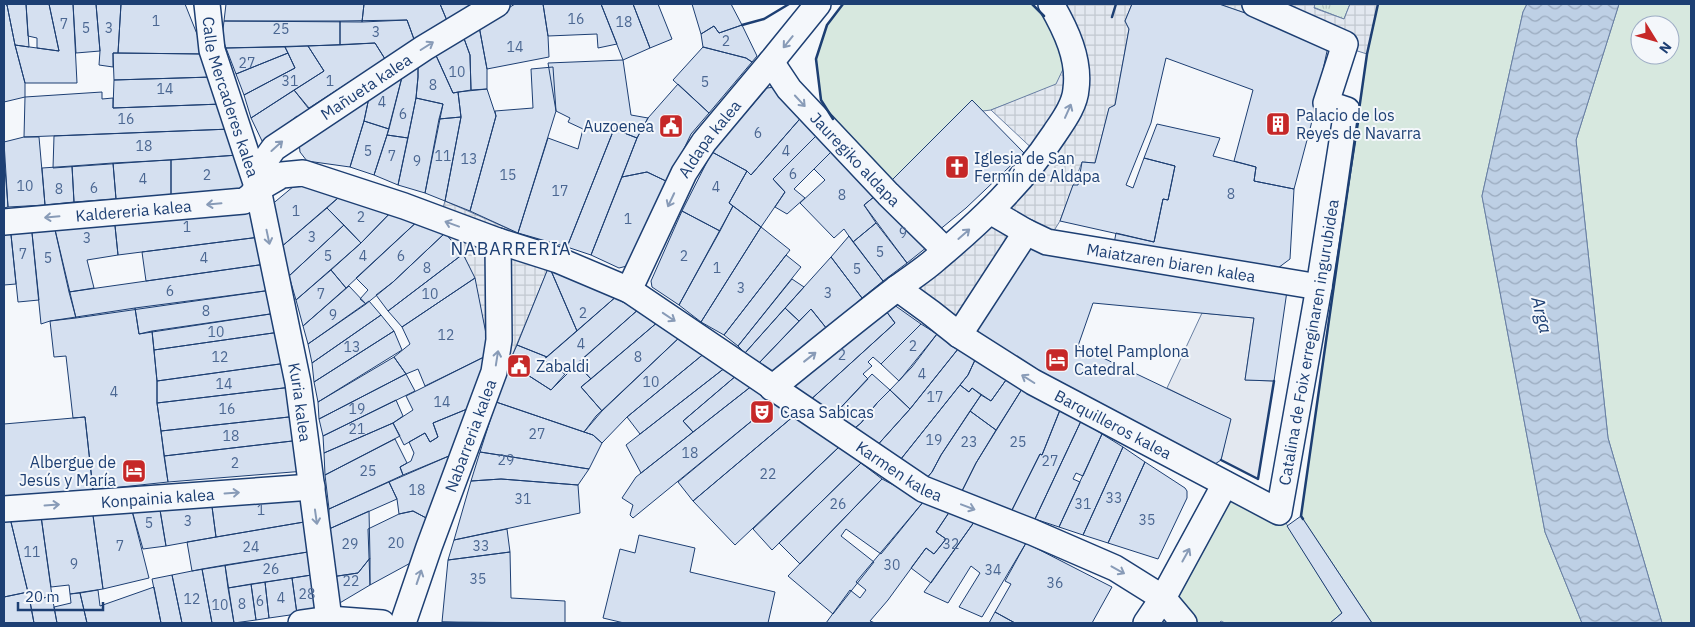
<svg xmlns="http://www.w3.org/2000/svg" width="1695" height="627" viewBox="0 0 1695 627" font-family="'IBM Plex Sans',sans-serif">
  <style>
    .grass { fill: url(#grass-tufts); stroke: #687fa3 }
    .park { fill: #d7e8df; stroke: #687fa3; fill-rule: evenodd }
    .parking { fill: #e3e8f0; stroke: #687fa3 }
    .plaza { fill: url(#plaza-grid); stroke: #687fa3 }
    .water { fill: url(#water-waves); stroke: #687fa3 }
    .building { fill: #d5e0f0; stroke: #1d3f73 }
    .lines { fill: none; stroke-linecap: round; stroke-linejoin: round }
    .street-casing { stroke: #1d3f73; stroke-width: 28 }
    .street { stroke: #f4f7fb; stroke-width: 25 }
    .wall { stroke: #1d3f73; stroke-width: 2.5 }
    .oneway { stroke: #889bb7 }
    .labels { text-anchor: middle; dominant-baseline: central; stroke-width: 4; stroke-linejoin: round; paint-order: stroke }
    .number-label { font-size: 14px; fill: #4b6792 }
    .street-label { font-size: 16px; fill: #1d3f73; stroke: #f4f7fb }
    .poi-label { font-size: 16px; fill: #1d3f73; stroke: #f4f7fb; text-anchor: start }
    .neighbourhood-label { font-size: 18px; letter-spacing: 1px; fill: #1d3f73; stroke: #f4f7fb }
    .water-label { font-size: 18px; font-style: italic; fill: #1d3f73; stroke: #f4f7fb }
  </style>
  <defs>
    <pattern id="grass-tufts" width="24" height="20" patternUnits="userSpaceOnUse" patternTransform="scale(1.25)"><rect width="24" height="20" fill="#d7e8df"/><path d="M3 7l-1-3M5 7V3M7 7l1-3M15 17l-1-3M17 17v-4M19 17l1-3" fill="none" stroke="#b8c8c3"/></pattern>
    <pattern id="plaza-grid" width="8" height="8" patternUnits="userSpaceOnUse" patternTransform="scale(1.25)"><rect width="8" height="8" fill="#e3e8f0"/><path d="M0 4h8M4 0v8" fill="none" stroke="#c2c8d1"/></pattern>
    <pattern id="water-waves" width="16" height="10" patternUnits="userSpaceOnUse" patternTransform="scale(1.25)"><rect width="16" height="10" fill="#bed0e5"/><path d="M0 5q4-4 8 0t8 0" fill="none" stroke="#9aaabe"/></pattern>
  </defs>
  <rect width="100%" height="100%" fill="#f4f7fb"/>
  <path class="grass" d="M1315,4H1350L1344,19L1313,7Z"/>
  <path class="park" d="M843,4H1032L1043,14L1063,49L1068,81L991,110L983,111L972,100L890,182L837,125L821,100L816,59L827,25Z
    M1378,4H1527L1523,12L1482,196L1545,532L1582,623H1372L1301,516L1367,54Z
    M1619,4H1691V623H1662L1608,438L1576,140ZM1640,25H1670V55H1640Z
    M1225,484L1279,512L1342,613L1330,623H1225L1221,621L1219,623H1184L1163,598Z"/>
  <path class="parking" d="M1202,313L1254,318L1245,380L1274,381L1258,479L1221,460L1230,419L1167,388Z"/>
  <path class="plaza" d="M1051,4H1132L1125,21L1129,29L1115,105L1109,109L1095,163L1082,162L1060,221L1047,242L959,335L897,288L1039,155L991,110L1056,84L1072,50Z
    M1219,4H1315L1314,8L1344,19L1350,4H1378L1367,54L1329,42Z
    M445,201L518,233L558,245L509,363L490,354L474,278L463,254L445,233L437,228Z"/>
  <path class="water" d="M1527,4H1619L1576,140L1608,438L1662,623H1582L1545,532L1482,196L1523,12Z"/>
  <path class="building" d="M4,4H26L29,47L15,45L7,5Z
    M4,4L7,5L15,45L25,83V97L4,102Z
    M26,4H49L59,51L37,48V38L28,36Z
    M49,4H73L77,83H25L15,45L59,51Z
    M73,4H96L100,51L76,53Z
    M96,4H121L118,53H113V67L99,65L100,51Z
    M121,4H185L205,54L118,53Z
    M226,4H364L362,22L224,21Z
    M364,4H440L448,23L415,42L407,20L362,22Z
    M440,4H480L448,23Z
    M515,4H543L548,36L549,57L487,69L479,26Z
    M543,4H601L617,44L598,48L597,34L548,36Z
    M601,4H633L650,48L623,60Z
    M633,4H658L672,39L650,48Z
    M692,4H731L742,25L719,33L714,26L701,34Z
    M1132,4H1219L1329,42L1311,125L1294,189L1254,181L1256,167L1234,161L1253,90L1166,58L1151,123L1126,185L1133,188L1144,158L1175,166L1168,200L1163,199L1154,242L1060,221L1073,185H1078L1082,162L1095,163L1109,108L1115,105L1129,29L1125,21Z
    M407,20L415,42L385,59L375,43L340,45V21Z
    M224,21H340V45L226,48L222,37Z
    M742,25L757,56L752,62L746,58L703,47L701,34L714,26L719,33Z
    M479,26L487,69V89L471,90L470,55L462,33Z
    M462,33L470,55L471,90L453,93L434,51Z
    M375,43L385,59L309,108L294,90L324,71L308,46Z
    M308,46L324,71L251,118L244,95L295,68L285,47Z
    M285,47L288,53L236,74L226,48Z
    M703,47L746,58L752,62L709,113L673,80Z
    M434,51L453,93L458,92L461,117L439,119L443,104L416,98L418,77V61Z
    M113,53L205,54L212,77L114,80Z
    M288,53L295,68L244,95L236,74Z
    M623,60L631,115L648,118L637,138L614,129L567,247L518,233L548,138L578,149L583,129L568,122L570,118L556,111L548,63Z
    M418,61V77L416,98L408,138L387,135L402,77Z
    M553,67L556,111L518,233L470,211L496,116L495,111L533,108L531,69Z
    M212,77L222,104L113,108L114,80Z
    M402,77L389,129L364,121L371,88Z
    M678,84L709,113L691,134L668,182L647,172L622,177L637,138L648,118Z
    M775,87L805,113L751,175L747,171L712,152L767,88Z
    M371,88L364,121L350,167L307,161L300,152L299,142Z
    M487,89L496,116L470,211L445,201L461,117L458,92Z
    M294,90L312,113L300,122L297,116L263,143L251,118Z
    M102,92V99L113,98V108L222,104L231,129L24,137L25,97Z
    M416,98L443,104L425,193L398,185Z
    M972,100L1024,153L966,208L938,231L889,183Z
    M805,113L821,131L773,179L785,192L761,227L729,203L747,171L751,175Z
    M461,117L445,201L425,193L439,119Z
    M364,121L389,129L374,175L350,167Z
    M1157,124L1220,138L1213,156L1256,167L1254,181L1294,189L1290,259L1274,271L1113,249L1116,233L1154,242L1163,199L1168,200L1175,166L1144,158Z
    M231,129L238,155L53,168L54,136Z
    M614,129L637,138L591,255L567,247Z
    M821,131L836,147L794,189L805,198L787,214L775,207L785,192L773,179Z
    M387,135L408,138L398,185L374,175Z
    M24,137H39L45,205L8,207L4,142Z
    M836,147L880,192L864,205L876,223L853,242L844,229L834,238L800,203L825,180L814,169Z
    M712,152L747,171L729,203L733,206L720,231L682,211Z
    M238,155L246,190L171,195V160Z
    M4,156L8,207L4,208Z
    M171,160V195L116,199L113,163Z
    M113,163L116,199L74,202L72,166Z
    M72,166L74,202L45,205L42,168Z
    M647,172L668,182L627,266L619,268L591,255L622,177Z
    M306,176L347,190L280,248L270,206Z
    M347,190L396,207L361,243L327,208Z
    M880,192L932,243L907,263L864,205Z
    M253,205L260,237L118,255L114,216Z
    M733,206L761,227L701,322L679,305Z
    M396,207L421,218L346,288L331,270L361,243Z
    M327,208L344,225L289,276L280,248Z
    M682,211L720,231L679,305L652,287L651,281Z
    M114,216L118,255L87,260L94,288L69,292L53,221Z
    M421,218L445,233L393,282L366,304L360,299L368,290L356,278Z
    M53,221L76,318L50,321L41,324L31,223Z
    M31,223L39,300L18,302L10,225Z
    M876,223L907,263L883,281L853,242Z
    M4,225H10L16,284L4,285Z
    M344,225L361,243L296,300L289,276Z
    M761,227L790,250L724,335L701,322Z
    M445,233L463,254L388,311L376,295L393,282Z
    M849,236L883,281L862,298L831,257Z
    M260,237L266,264L146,281L142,252Z
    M1030,241L1287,291L1274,381L1245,380L1254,318L1093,303L1078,346L1231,419L1221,460L1212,466L966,337Z
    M463,254L475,278L402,327L388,311Z
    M786,255L801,267L738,346L724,335Z
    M831,257L862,298L827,329L811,309L799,321L785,308Z
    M266,264L272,290L76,318L69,292Z
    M549,266L618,295L577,331Z
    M549,266L577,331L547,357L517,345Z
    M331,270L346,288L303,326L296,300Z
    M475,278L490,354L425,386L418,369L406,374L394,357L410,344L402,327Z
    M792,279L804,287L745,353L738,346Z
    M349,286L366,304L308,344L303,326Z
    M272,290L277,313L139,334L135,308Z
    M618,295L640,308L565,374L543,360Z
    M369,301L381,315L312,363L308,344Z
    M890,302L921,324L881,364L873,357L868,362L872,366L863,374L868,379L830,419L807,403L895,323L883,307Z
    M883,307L895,323L807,403L786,387Z
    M135,308L139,334L152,331L157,381V403L168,482L93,490L85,417L73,418L66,356L54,357L50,321Z
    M640,308L659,321L591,379L577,364Z
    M785,308L799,321L759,363L745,353Z
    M811,309L827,329L774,373L759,363Z
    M277,313L280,332L154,350L152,331Z
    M381,315L394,331L314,382L312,363Z
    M659,321L682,335L602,411L581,387Z
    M921,324L937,334L899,381L881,364Z
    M394,331L402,350L318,402L314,382Z
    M280,332L287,363L157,381L154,350Z
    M937,334L958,349L910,409L890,390L912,367Z
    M682,335L706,352L627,417L602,443L593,435L584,432L596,416Z
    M517,345L547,357L543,360L565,374L551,390L509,363Z
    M958,349L975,360L968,375L897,464L874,449L910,409Z
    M706,352L726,367L640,434L627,417Z
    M490,354L472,407L433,423L438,437L430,442L425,433L404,445L393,423L413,410L406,396Z
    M394,357L406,374L319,419L318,402Z
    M975,360L1006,380L991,401L972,388L969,392L960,385L968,375Z
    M287,363L292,387L157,403V381Z
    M509,363L551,390L577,364L591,379L581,387L602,411L584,432L496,402Z
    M726,367L737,375L683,421L693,432L641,473L626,445Z
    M406,374L415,391L323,436L319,419Z
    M872,374L890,390L877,403L861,423L850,432L830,419Z
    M737,375L753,385L693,432L683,421Z
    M1006,380L1022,389L996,430L970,411L981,395L991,401Z
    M753,385L776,401L633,518L630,515L633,505L622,498L636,477Z
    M960,385L969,392L972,388L981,395L941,455L932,472L924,481L897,464Z
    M292,387L298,416L161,431L157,403Z
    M1022,389L1060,410L1042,455L1040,454L1011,512L960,495L976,463Z
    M890,390L910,409L874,449L850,432L861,423L877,403Z
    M396,400L403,416L393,423L324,453L323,436Z
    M776,401L795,415L693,501L678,482Z
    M496,402L593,435L602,443L589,469L480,452Z
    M472,407L456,453L403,475L400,467L411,461L414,453L409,442L425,433L430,442L438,437L433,423Z
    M1060,410L1081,421L1035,519L1011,512L1040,454L1042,455Z
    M970,411L996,430L976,463L960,495L924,481L932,472L941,455Z
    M795,415L839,447L735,545L693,501Z
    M298,416L301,440L164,456L161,431Z
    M85,417L93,490L4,496V424Z
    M1081,421L1102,434L1083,476L1076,473L1073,479L1080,482L1059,527L1035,519Z
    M393,423L400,436L325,475L324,453Z
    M1102,434L1123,447L1083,535L1059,527Z
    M395,439L407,463L400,467L403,475L329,509L325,475Z
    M301,440L305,471L168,482L164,456Z
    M839,447L861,463L772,550L753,529Z
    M1123,447L1145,462L1108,543L1083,535Z
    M480,452L589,469L578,485L501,479L471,481Z
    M456,453L430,520L413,511L399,514L397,499L389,482Z
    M1145,462L1185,488L1187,491V498L1158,559L1108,543Z
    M861,463L882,479L800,564L779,543Z
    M501,479L578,485L580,513L454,540L471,481Z
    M882,479L924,501L881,554L846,529L841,536L874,562L833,614L788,576Z
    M389,482L397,499L329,529V509Z
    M308,496L310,521L216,537L211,499Z
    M211,499L216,537L166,546L159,504Z
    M924,501L952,508L936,532L946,539L934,554L926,548L888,600L870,621L875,623H826L850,590L860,598L866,590L856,582Z
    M159,504L166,546L143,549L131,507Z
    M131,507L149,578L103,589L92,508Z
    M92,508L103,589L70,594L69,585L51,587L41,516Z
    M952,508L977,518L931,583L911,568L926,548L934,554L946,539L936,532Z
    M369,511L370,558L358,573L331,577L329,529Z
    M413,511L430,520L416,560L370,585L368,529L399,514Z
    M41,516L52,596L30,601L10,518Z
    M1301,516L1372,623H1330L1342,613L1287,526Z
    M4,518H10L28,592L4,597Z
    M977,518L1026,543L982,617L959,607L980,573L971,566L948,603L924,592Z
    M310,521L314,551L192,571L187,542Z
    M507,529L510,552L448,560L454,540Z
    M639,535L695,548L690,572L775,592L768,623H624L603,618L620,549L635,553Z
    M1026,543L1112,587L1092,623H1015L995,612L1011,584L1005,581Z
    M314,551L318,574L228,588L225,565Z
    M510,552L511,598L565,601V623L442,622L448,560Z
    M370,558V585L338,604L331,577L358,573Z
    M225,565L234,623H212L202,569Z
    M202,569L212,623H182L172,575Z
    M318,574L323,610L297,614L292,578Z
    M172,575L182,623H161L152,579Z
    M292,578L297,614L269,618L265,582Z
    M265,582L269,618L256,620L251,584Z
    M251,584L256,620L234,623L228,588Z
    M154,587L161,623H87L80,593L98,590L100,606Z
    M28,592L34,623H4V597Z
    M80,593L87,623H57L54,607L71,603L70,594Z
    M52,596L57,623H34L30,601Z
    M995,612L1015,623H989Z
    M442,622L475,623H441Z"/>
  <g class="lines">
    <defs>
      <g id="street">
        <path id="s1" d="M207,4L212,50L258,189L298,383L329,619"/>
        <path id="s2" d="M771,62L789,89L888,194L945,250"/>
        <path id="s3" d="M258,189L282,175L303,173L404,206L498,241L558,260L629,290L923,489L1032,532L1115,568L1163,598L1184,623"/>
        <path id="s4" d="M4,222L244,201C261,191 259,179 265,162C267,157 271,152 274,148L424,48L497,4"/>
        <path id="s5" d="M1026,232L1047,242L1319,287"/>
        <path id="s6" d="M897,288L930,312L959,335L1033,382L1279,512L1319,287L1347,110L1326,103L1345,44L1255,4"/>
        <path id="s7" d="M629,290L684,173L704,142L771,62L818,4"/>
        <path d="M959,335L1026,232L990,211"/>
        <path d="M772,388C813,355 854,321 896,289C909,279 924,270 936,259C980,222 1023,182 1055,133C1063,121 1075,105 1076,89C1080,59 1066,30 1051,4"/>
        <path id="s8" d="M4,509L312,487"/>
        <path d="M301,623L329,619L382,623"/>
        <path id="s9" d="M403,623L429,547L494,372L499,340L498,241"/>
        <path d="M1146,623L1163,598L1225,484"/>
      </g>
    </defs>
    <use href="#street" class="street-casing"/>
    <use href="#street" class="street"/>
    <path class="wall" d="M1032,4L1044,16
      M1112,17L1116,4
      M742,25L764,19L789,4
      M833,119L821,100L816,59L827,25L843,4
      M1221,460L1258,479L1274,381
      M1303,519L1301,516L1367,54L1378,4"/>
  </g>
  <defs><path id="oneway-shaft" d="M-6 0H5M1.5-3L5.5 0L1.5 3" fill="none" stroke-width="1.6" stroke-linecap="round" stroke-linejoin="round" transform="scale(1.25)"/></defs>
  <g class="oneway">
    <use href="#oneway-shaft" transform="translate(788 42) rotate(129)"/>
    <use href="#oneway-shaft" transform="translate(427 46) rotate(-32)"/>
    <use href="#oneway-shaft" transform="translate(800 101) rotate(47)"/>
    <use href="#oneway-shaft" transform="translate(1068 111) rotate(-66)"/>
    <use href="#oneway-shaft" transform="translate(277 146) rotate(-42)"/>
    <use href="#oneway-shaft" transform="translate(671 200) rotate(115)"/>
    <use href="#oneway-shaft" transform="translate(214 204) rotate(175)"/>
    <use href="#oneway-shaft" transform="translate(52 217) rotate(175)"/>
    <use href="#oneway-shaft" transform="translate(452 224) rotate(-160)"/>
    <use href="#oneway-shaft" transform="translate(964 234) rotate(-41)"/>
    <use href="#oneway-shaft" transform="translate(268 237) rotate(78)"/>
    <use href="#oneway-shaft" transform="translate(669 317) rotate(34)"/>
    <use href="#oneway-shaft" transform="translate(810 357) rotate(-38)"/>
    <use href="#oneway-shaft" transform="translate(497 358) rotate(-81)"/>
    <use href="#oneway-shaft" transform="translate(1028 379) rotate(-148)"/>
    <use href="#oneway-shaft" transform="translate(232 493) rotate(-4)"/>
    <use href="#oneway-shaft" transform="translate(52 505) rotate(-4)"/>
    <use href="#oneway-shaft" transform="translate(968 507) rotate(21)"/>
    <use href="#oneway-shaft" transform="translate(316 517) rotate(82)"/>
    <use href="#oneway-shaft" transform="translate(1186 555) rotate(-61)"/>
    <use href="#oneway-shaft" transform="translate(1118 570) rotate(29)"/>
    <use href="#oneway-shaft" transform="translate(419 577) rotate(-71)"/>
  </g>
  <defs>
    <symbol id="building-square" viewBox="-11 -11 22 22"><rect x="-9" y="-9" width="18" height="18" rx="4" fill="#c62828" stroke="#f4f7fb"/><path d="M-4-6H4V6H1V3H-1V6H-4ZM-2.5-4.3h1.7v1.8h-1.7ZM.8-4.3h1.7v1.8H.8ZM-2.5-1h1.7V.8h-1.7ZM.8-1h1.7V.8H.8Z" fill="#fff"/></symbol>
    <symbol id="civic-square" viewBox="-11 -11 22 22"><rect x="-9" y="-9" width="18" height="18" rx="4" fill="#c62828" stroke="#f4f7fb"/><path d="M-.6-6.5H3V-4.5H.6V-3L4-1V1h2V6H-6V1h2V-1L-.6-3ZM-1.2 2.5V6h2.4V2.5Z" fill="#fff"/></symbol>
    <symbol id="church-square" viewBox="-11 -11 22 22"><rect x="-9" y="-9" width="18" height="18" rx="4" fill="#c62828" stroke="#f4f7fb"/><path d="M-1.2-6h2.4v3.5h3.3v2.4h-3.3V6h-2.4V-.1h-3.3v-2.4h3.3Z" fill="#fff"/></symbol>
    <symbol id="hotel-square" viewBox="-11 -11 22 22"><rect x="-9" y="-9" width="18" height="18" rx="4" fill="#c62828" stroke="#f4f7fb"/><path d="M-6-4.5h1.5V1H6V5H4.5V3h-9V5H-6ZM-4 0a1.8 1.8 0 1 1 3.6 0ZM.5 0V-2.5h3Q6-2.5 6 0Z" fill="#fff"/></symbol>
    <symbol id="theatre-square" viewBox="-11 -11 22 22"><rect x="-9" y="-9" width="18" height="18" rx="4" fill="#c62828" stroke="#f4f7fb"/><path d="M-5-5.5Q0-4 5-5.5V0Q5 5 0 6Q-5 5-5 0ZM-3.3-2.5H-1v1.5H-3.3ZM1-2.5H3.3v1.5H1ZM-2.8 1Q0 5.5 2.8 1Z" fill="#fff"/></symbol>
  </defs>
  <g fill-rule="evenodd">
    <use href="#building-square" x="1264" y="110" width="28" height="28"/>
    <use href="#civic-square" x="657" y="112" width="28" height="28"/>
    <use href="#church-square" x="943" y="153" width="28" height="28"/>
    <use href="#hotel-square" x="1043" y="346" width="28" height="28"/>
    <use href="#civic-square" x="505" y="352" width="28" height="28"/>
    <use href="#theatre-square" x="748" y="398" width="28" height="28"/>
    <use href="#hotel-square" x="120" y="457" width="28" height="28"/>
  </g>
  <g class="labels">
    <g class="number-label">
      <text x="576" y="19">16</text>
      <text x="156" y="21">1</text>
      <text x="624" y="22">18</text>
      <text x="64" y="24">7</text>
      <text x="86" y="28">5</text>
      <text x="109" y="28">3</text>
      <text x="281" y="29">25</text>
      <text x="376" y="32">3</text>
      <text x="726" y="41">2</text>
      <text x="515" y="47">14</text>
      <text x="247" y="63">27</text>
      <text x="457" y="72">10</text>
      <text x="290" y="81">31</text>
      <text x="330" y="81">1</text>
      <text x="705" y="82">5</text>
      <text x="433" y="85">8</text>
      <text x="165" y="89">14</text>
      <text x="382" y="102">4</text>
      <text x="403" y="114">6</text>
      <text x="126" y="119">16</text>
      <text x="758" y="133">6</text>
      <text x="144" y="146">18</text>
      <text x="368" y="151">5</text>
      <text x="786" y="151">4</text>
      <text x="392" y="156">7</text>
      <text x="443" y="156">11</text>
      <text x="469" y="159">13</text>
      <text x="417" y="161">9</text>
      <text x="793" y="174">6</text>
      <text x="207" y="175">2</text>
      <text x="508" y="175">15</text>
      <text x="143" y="179">4</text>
      <text x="25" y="186">10</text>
      <text x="716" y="187">4</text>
      <text x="94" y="188">6</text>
      <text x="59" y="189">8</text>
      <text x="560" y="191">17</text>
      <text x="1231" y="194">8</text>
      <text x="842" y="195">8</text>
      <text x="296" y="211">1</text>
      <text x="361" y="217">2</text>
      <text x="628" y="219">1</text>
      <text x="187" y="227">1</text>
      <text x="903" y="233">9</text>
      <text x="312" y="237">3</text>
      <text x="87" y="238">3</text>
      <text x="880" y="252">5</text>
      <text x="23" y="254">7</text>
      <text x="328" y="256">5</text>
      <text x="363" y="256">4</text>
      <text x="401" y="256">6</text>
      <text x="684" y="256">2</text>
      <text x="48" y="258">5</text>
      <text x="204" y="258">4</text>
      <text x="427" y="268">8</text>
      <text x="717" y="268">1</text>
      <text x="857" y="269">5</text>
      <text x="741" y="288">3</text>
      <text x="170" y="291">6</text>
      <text x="828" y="293">3</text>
      <text x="321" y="294">7</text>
      <text x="430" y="294">10</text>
      <text x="206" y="311">8</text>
      <text x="583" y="313">2</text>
      <text x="333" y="315">9</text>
      <text x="216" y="332">10</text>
      <text x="446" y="335">12</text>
      <text x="581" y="344">4</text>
      <text x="913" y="346">2</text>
      <text x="352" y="347">13</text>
      <text x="842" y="355">2</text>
      <text x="220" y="357">12</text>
      <text x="638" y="357">8</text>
      <text x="922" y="374">4</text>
      <text x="651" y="382">10</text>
      <text x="224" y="384">14</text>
      <text x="114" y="392">4</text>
      <text x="935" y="397">17</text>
      <text x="442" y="402">14</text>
      <text x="227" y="409">16</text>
      <text x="357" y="409">19</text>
      <text x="357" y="429">21</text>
      <text x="537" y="434">27</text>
      <text x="231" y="436">18</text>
      <text x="934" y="440">19</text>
      <text x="969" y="442">23</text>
      <text x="1018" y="442">25</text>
      <text x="690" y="453">18</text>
      <text x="506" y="460">29</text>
      <text x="1050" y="461">27</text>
      <text x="235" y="463">2</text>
      <text x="368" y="471">25</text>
      <text x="768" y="474">22</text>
      <text x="417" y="490">18</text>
      <text x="1114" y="498">33</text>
      <text x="523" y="499">31</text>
      <text x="838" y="504">26</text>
      <text x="1083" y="504">31</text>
      <text x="261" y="510">1</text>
      <text x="1147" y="520">35</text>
      <text x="188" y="521">3</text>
      <text x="149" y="523">5</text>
      <text x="396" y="543">20</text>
      <text x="350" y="544">29</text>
      <text x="951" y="544">32</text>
      <text x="120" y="546">7</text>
      <text x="481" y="546">33</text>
      <text x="251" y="547">24</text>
      <text x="32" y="552">11</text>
      <text x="74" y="564">9</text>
      <text x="892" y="565">30</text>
      <text x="271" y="569">26</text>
      <text x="993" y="570">34</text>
      <text x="478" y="579">35</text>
      <text x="351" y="581">22</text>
      <text x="1055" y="583">36</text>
      <text x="307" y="594">28</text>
      <text x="281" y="598">4</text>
      <text x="192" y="599">12</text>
      <text x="260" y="601">6</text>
      <text x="242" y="604">8</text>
      <text x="220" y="605">10</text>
    </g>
    <g class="street-label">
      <text stroke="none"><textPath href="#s4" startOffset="414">Mañueta kalea</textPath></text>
      <text stroke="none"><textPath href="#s1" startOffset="96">Calle Mercaderes kalea</textPath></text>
      <text stroke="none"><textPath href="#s7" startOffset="172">Aldapa kalea</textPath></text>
      <text stroke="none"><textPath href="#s2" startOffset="129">Jauregiko aldapa</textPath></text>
      <text stroke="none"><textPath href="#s4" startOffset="130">Kaldereria kalea</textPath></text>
      <text stroke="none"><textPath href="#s5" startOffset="149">Maiatzaren biaren kalea</textPath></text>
      <text stroke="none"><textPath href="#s6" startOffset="616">Catalina de Foix erreginaren ingurubidea</textPath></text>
      <text stroke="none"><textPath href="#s1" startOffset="410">Kuria kalea</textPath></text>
      <text stroke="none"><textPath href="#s6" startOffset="256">Barquilleros kalea</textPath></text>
      <text stroke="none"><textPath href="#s9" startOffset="199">Nabarreria kalea</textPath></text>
      <text stroke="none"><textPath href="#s3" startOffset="721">Karmen kalea</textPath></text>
      <text stroke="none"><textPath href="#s8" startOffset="154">Konpainia kalea</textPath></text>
    </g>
    <g class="poi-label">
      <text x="1296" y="115">Palacio de los<tspan x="1296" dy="18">Reyes de Navarra</tspan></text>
      <text x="654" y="126" text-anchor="end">Auzoenea</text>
      <text x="974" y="158">Iglesia de San<tspan x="974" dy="18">Fermín de Aldapa</tspan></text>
      <text x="1074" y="351">Hotel Pamplona<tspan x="1074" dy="18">Catedral</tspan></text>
      <text x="536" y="366">Zabaldi</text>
      <text x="780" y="412">Casa Sabicas</text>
      <text x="116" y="462" text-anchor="end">Albergue de<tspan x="116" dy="18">Jesús y María</tspan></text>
    </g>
    <g class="neighbourhood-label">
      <text x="511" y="248">NABARRERIA</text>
    </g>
    <g class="water-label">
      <text transform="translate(1542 315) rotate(76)">Arga</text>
    </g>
  </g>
  <rect width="1695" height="627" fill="none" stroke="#1d3f73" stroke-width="10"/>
  <g transform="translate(1655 40) rotate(127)"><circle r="24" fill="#f4f7fb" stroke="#9eadc5"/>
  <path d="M0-4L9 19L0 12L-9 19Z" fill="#c62828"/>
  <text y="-8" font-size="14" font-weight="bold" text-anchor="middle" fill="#1d3f73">N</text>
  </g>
  <path d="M18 602v8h85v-8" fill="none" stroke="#1d3f73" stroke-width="2.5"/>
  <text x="25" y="602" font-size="15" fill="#1d3f73" stroke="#f4f7fb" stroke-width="4" paint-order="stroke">20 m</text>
</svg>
